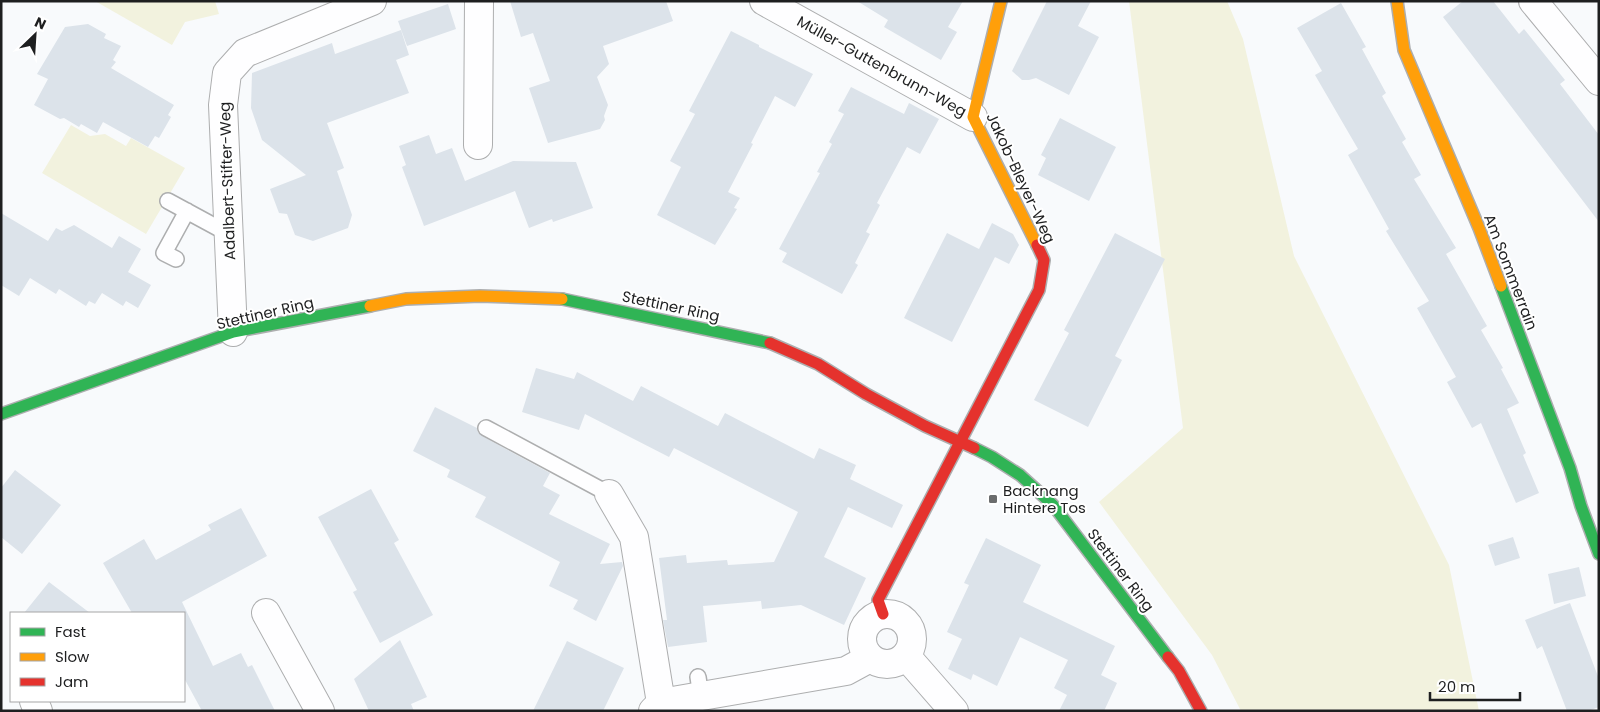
<svg xmlns="http://www.w3.org/2000/svg" width="1600" height="712" viewBox="0 0 1600 712" font-family="Poppins,sans-serif">
  <style>
    .green { fill: #f2f2de }
    .building { fill: #dce3ea }
    .lines { fill: none; stroke-linecap: round; stroke-linejoin: round }
    .lane-casing { stroke: #adaeaf; stroke-width: 18 }
    .street-casing { stroke: #adaeaf; stroke-width: 30 }
    .fast-casing { stroke: #adaeaf; stroke-width: 14 }
    .slow-casing { stroke: #adaeaf; stroke-width: 14 }
    .jam-casing { stroke: #adaeaf; stroke-width: 14 }
    .lane { stroke: #fefeff; stroke-width: 15 }
    .street { stroke: #fefeff; stroke-width: 28 }
    .fast { stroke: #30b455; stroke-width: 11 }
    .slow { stroke: #ff9f0a; stroke-width: 11 }
    .jam { stroke: #e5322d; stroke-width: 11 }
    .poi-dot { fill: #6a6c6d; stroke: #fff; stroke-width: 2 }
    .labels { text-anchor: middle; dominant-baseline: central; stroke-width: 4; stroke-linejoin: round; paint-order: stroke }
    .street-label { font-size: 15px; fill: #1e1f20; stroke: #fff }
    .poi-label { font-size: 15px; fill: #1e1f20; stroke: #fff; text-anchor: start }
  </style>
  <rect width="100%" height="100%" fill="#f8fafc"/>
  <path class="green" d="M95,1H215L219,14L185,22L172,45Z
    M1129,1H1227L1243,39L1294,256L1449,565L1479,711H1241L1212,655L1099,502L1183,428Z
    M71,125L90,136L105,134L126,146L131,138L185,168L146,234L42,173Z"/>
  <path class="building" d="M510,1H666L673,21L603,46L609,64L597,77L608,105L604,116L605,120L600,129L548,143L529,88L550,81L533,33L521,37Z
    M857,1H963L948,27L957,32L941,60L884,27L888,20Z
    M1047,1H1091L1078,26L1099,37L1069,95L1036,78L1029,80H1022L1012,71Z
    M1463,1H1493L1519,34L1524,29L1565,80L1560,84L1599,135V222L1443,17Z
    M1341,3L1366,47L1362,49L1386,93L1382,96L1406,139L1402,142L1421,175L1414,179L1456,248L1446,254L1487,326L1481,330L1503,368L1501,369L1519,403L1507,409L1526,453L1523,455L1539,493L1516,503L1481,423L1472,428L1447,382L1456,377L1417,308L1429,301L1386,231L1389,229L1348,155L1358,149L1315,75L1322,71L1297,28Z
    M448,4L456,29L407,46L398,21Z
    M88,24L106,34L104,38L121,46L113,60L116,62L111,68L174,105L168,115L171,117L159,138L155,136L148,147L103,122L97,133L81,124L79,127L64,118L60,119L34,105L48,79L37,74L65,27Z
    M401,30L409,55L396,60L409,93L327,123L344,168L337,171L352,215L348,228L313,241L295,235L287,214L279,213L270,189L306,175L262,140L251,108L252,73L332,43L335,54Z
    M731,31L759,45V47L813,74L795,107L775,96L751,143L753,144L728,192L740,198L734,208L737,209L715,245L657,215L681,167L670,161L695,114L689,111Z
    M851,87L904,114L909,103L939,119L920,154L907,147L877,203L880,205L866,232L870,234L855,263L858,265L842,294L782,262L787,253L779,249L820,173L817,172L832,144L829,142L844,114L838,111Z
    M1060,118L1116,147L1089,201L1038,175L1046,158L1041,155Z
    M429,135L436,154L452,148L465,181L513,161L576,162L593,208L553,222L552,219L529,228L515,191L424,226L402,167L406,165L399,146Z
    M1,213L48,241L56,228L62,231L74,225L112,248L119,236L141,249L128,272L151,285L138,308L126,301L123,306L102,293L95,304L89,301L86,306L59,289L56,294L30,278L19,296L1,285Z
    M992,223L1013,234L1019,245L1009,264L979,249Z
    M947,233L995,257L952,342L904,318Z
    M1115,233L1165,259L1115,356L1122,360L1088,427L1034,400L1069,333L1064,330Z
    M536,368L574,379L577,372L633,401L641,386L718,426L725,413L814,459L819,448L856,465L850,479L903,505L892,528L848,507L824,557L866,578L844,625L801,605L762,609L761,601L703,606L707,642L668,647L663,620H667L659,558L686,555L687,563L727,560L728,565L774,562L798,512L674,448L669,457L585,414L579,430L522,412Z
    M435,407L477,428L478,432L482,436L550,473L543,486L560,495L549,514L610,544L600,564L622,562L623,566L596,621L573,609L578,600L549,586L560,562L475,517L486,497L447,477L450,470L413,451Z
    M15,470L61,505L22,554L1,537V488Z
    M371,489L399,540L394,543L433,615L380,643L353,592L357,590L318,517Z
    M241,508L267,556L182,602L213,666L241,653L248,667L252,665L275,711H202L184,678V613H132L103,563L144,539L156,560L211,530L208,525Z
    M1513,537L1520,558L1495,566L1488,545Z
    M986,538L1041,565L1023,602L1115,646L1101,675L1117,683L1104,711H1059L1067,695L1054,688L1068,660L1020,637L997,686L973,674L971,680L948,669L962,639L947,632L969,585L964,583Z
    M1579,567L1586,596L1554,604L1548,574Z
    M49,582L90,613H24Z
    M1570,603L1599,679V707L1588,711H1567L1542,646L1537,649L1525,620Z
    M400,640L427,697L411,704L414,711H369L354,679Z
    M567,641L624,668L603,711H533Z"/>
  <g class="lines">
    <defs>
      <path id="lane" d="M168,201L229,234
        M176,259L164,253L187,211
        M486,428L609,494
        M698,677L701,697"/>
      <path id="street" d="M764,1L973,117
        M1533,1L1599,81
        M478,145L479,1
        M233,332L223,105L227,73L245,53L372,1
        M609,494L634,537L661,703
        M266,613L320,711
        M862 639a25 25 0 1 1 50 0a25 25 0 1 1-50 0Z
        M906,656L954,711
        M34,701L38,711
        M653,711L661,703L846,671L870,658"/>
      <path id="fast" d="M1501,286L1570,468L1581,506L1599,554
        M562,299L770,343
        M1,414L233,332L370,306
        M974,448L992,457L1020,475L1053,505L1168,657"/>
      <path id="slow" d="M1001,1L973,117L1037,245
        M1397,1L1404,50L1479,228L1501,286
        M370,306L406,299L480,296L562,299"/>
      <path id="jam" d="M770,343L818,364L866,394L925,426L974,448
        M883,614L878,600L1039,290L1044,260L1037,245
        M1168,657L1179,671L1201,711"/>
    </defs>
    <use href="#lane" class="lane-casing"/>
    <use href="#street" class="street-casing"/>
    <use href="#fast" class="fast-casing"/>
    <use href="#slow" class="slow-casing"/>
    <use href="#jam" class="jam-casing"/>
    <use href="#lane" class="lane"/>
    <use href="#street" class="street"/>
    <use href="#fast" class="fast"/>
    <use href="#slow" class="slow"/>
    <use href="#jam" class="jam"/>
  </g>
  <rect class="poi-dot" x="988" y="494" width="10" height="10" rx="2.5"/>
  <g class="labels">
    <g class="street-label">
      <text transform="translate(882 66) rotate(29)">Müller-Guttenbrunn-Weg</text>
      <text transform="translate(1021 178) rotate(65)">Jakob-Bleyer-Weg</text>
      <text transform="translate(227 181) rotate(-92)">Adalbert-Stifter-Weg</text>
      <text transform="translate(1511 272) rotate(69)">Am Sommerrain</text>
      <text transform="translate(671 306) rotate(12)">Stettiner Ring</text>
      <text transform="translate(265 313) rotate(-13)">Stettiner Ring</text>
      <text transform="translate(1121 570) rotate(53)">Stettiner Ring</text>
    </g>
    <g class="poi-label">
      <text x="1003" y="490">Backnang<tspan x="1003" dy="17">Hintere Tos</tspan></text>
    </g>
  </g>
  <rect width="1600" height="712" fill="none" stroke="#1e1f20" stroke-width="5"/>
  <rect x="10" y="612" width="175" height="90" fill="#ffffff" stroke="#a5a5a6"/>
  <rect x="20" y="628" width="25" height="8" fill="#30b455" stroke="#a5a5a6"/>
  <text x="55" y="637" font-size="15" fill="#1e1f20">Fast</text>
  <rect x="20" y="653" width="25" height="8" fill="#ff9f0a" stroke="#a5a5a6"/>
  <text x="55" y="662" font-size="15" fill="#1e1f20">Slow</text>
  <rect x="20" y="678" width="25" height="8" fill="#e5322d" stroke="#a5a5a6"/>
  <text x="55" y="687" font-size="15" fill="#1e1f20">Jam</text>
  <g transform="translate(35 35) rotate(25)" stroke="#ffffff" stroke-width="4" paint-order="stroke">
  <path d="M0-4L9 19L0 12L-9 19Z" fill="#1e1f20"/>
  <text y="-8" font-size="14" font-weight="bold" text-anchor="middle" fill="#1e1f20">N</text>
  </g>
  <path d="M1430 692v8h90v-8" fill="none" stroke="#1e1f20" stroke-width="2.5"/>
  <text x="1438" y="692" font-size="15" fill="#1e1f20" stroke="#ffffff" stroke-width="4" paint-order="stroke">20 m</text>
</svg>
